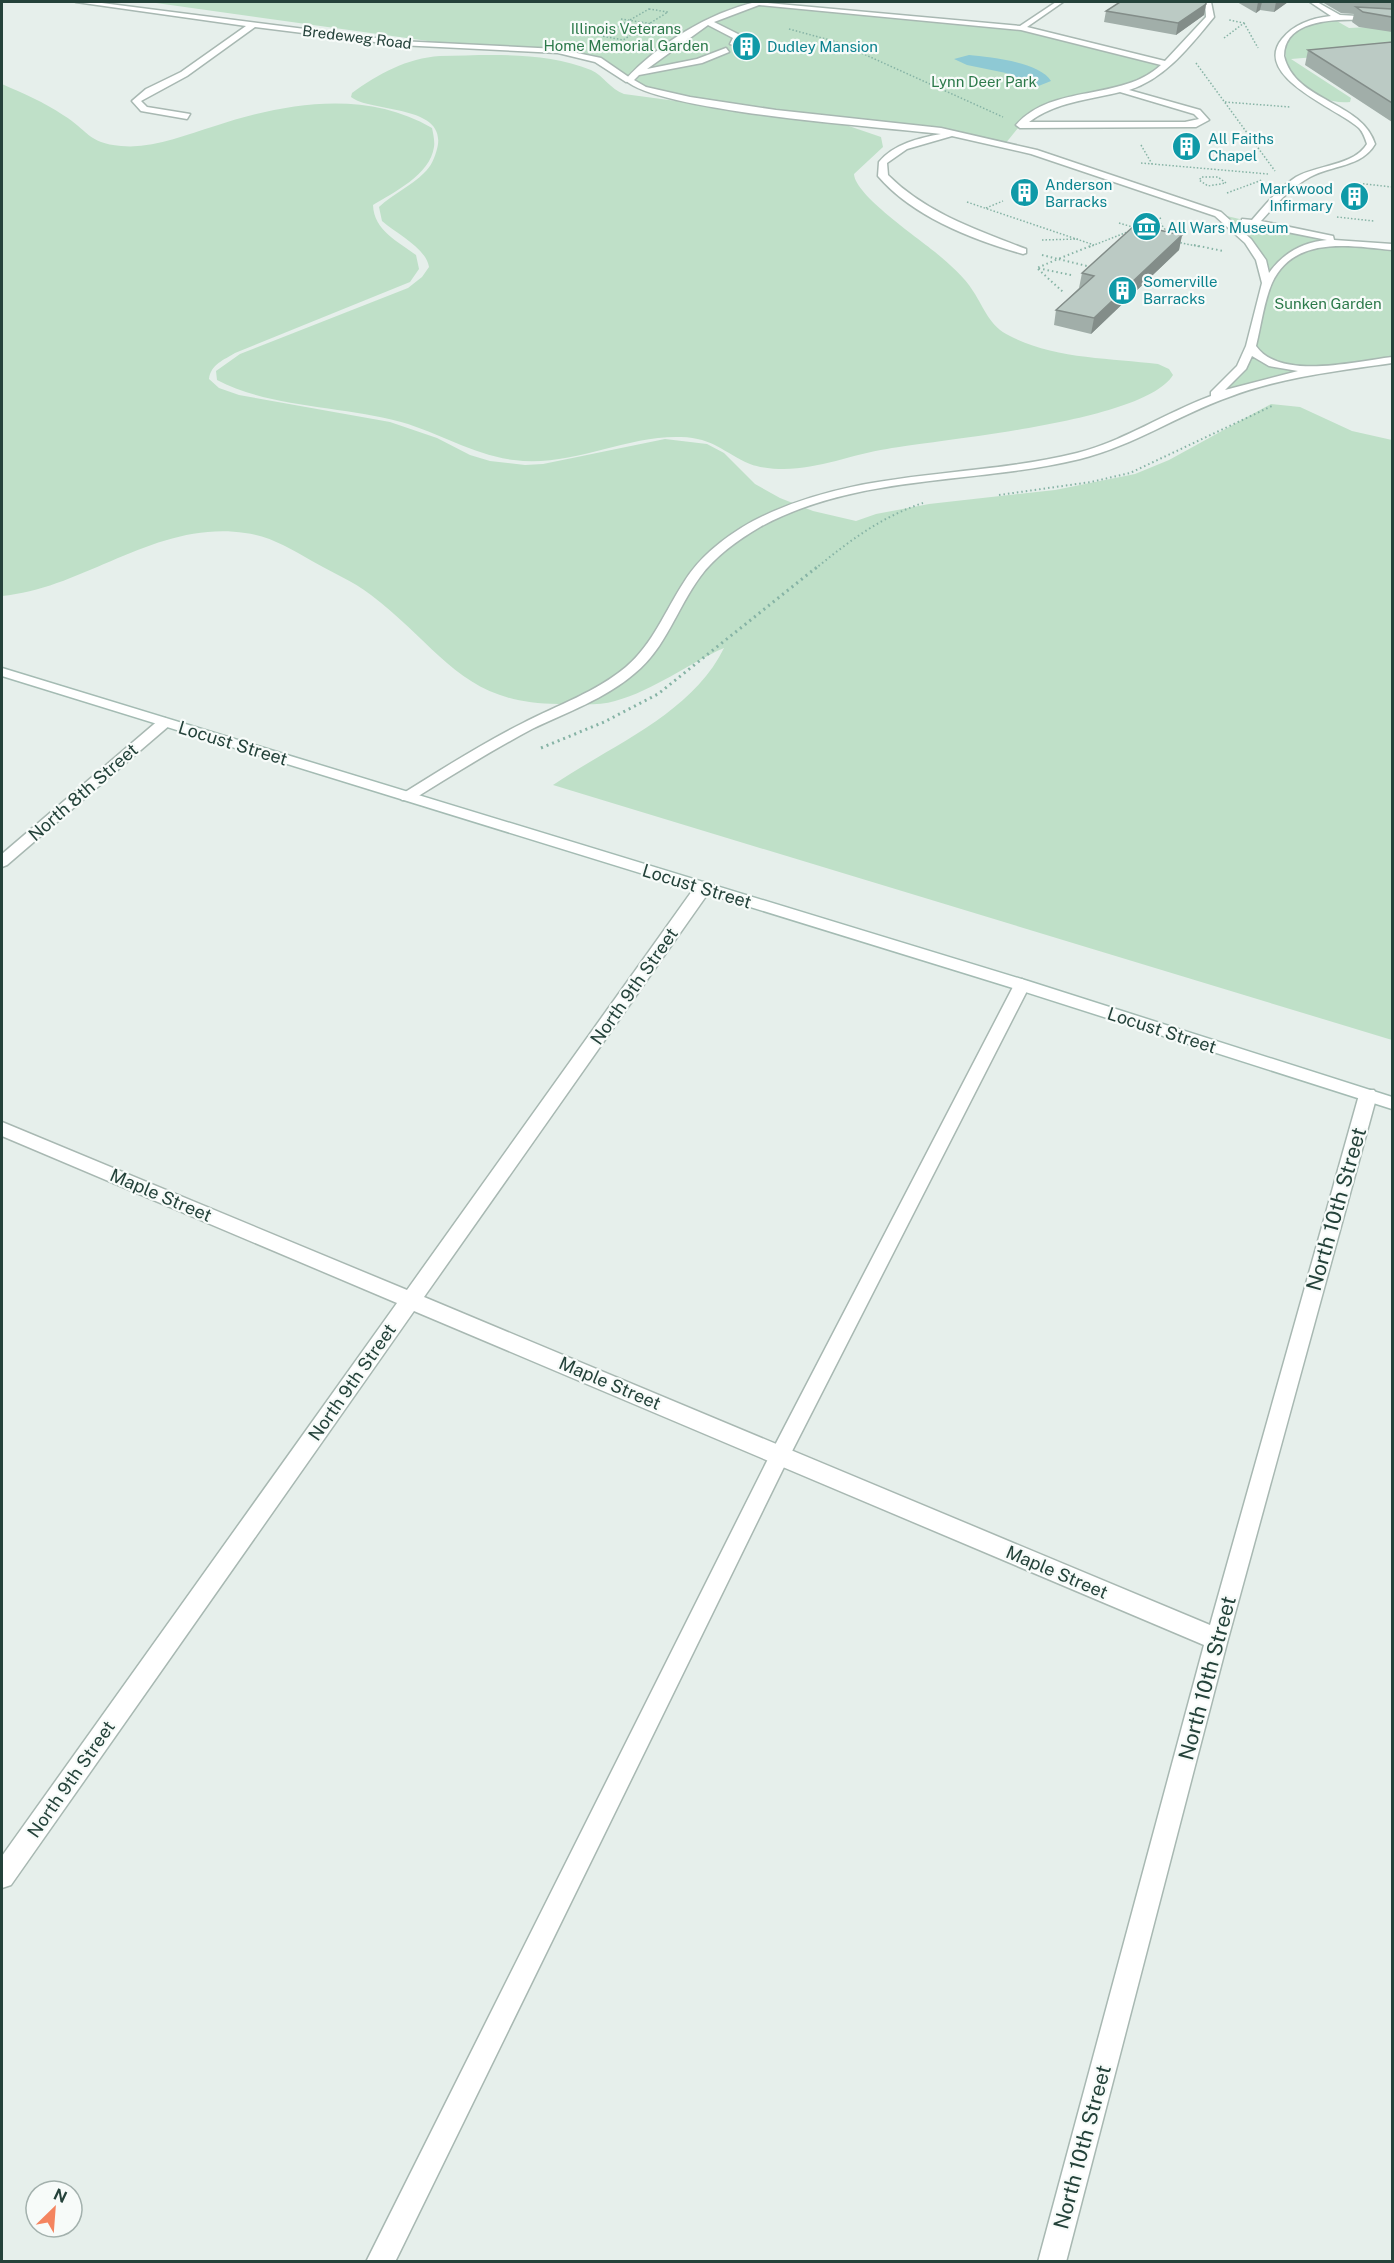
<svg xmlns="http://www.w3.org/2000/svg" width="1394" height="2263" viewBox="0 0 1394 2263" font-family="'Public Sans',sans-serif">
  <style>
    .green { fill: #bfe0c8 }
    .water { fill: #8ec9d4 }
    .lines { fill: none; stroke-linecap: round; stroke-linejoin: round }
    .lane-casing { stroke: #a8b8b2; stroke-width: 3 }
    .street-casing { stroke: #a8b8b2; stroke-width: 3 }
    .secondary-casing { stroke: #a4bbb3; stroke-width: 3 }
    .path-far2 { stroke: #86b3a5; stroke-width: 1.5; stroke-dasharray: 1.5 2; stroke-linecap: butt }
    .path-far1 { stroke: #86b3a5; stroke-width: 2; stroke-dasharray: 1.5 3; stroke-linecap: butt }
    .path { stroke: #86b3a5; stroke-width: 3; stroke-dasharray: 2 4; stroke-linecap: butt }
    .lane { fill: #fff; fill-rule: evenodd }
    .street { fill: #fff; fill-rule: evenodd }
    .secondary { fill: #fff; fill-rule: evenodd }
    .wall { fill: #a1aea9 }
    .shaded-wall { fill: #838d89 }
    .building { fill: #bbcac4; stroke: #838d89; stroke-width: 1.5 }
    .labels { text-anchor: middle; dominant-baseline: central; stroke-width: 4.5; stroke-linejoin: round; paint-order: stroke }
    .far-park-label { font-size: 15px; fill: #2d7a4b; stroke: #f7fbf9 }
    .far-street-label { font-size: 15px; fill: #24423a; stroke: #f7fbf9 }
    .far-culture-label { font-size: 15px; fill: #0d838f; stroke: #f7fbf9; text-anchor: start }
    .street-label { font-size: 18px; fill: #24423a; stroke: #f7fbf9 }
    .near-street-label { font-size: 21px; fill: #24423a; stroke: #f7fbf9 }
  </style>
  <rect width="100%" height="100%" fill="#e6efeb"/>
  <path class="green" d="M149,2H767L1021,28L1164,63L1145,81L1064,102L1023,122L1005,144L974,137L802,116L643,89L614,69L573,53L471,47Z
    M1335,20L1349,28L1392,26V71L1365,53L1291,59L1351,98L1350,102C1296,108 1244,27 1335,20Z
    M440,56C489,55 545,51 591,70C604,76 610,89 624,94L840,123L881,137L883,147L854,174C855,195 917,237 935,252C948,263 964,276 973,291C985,309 989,326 1010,336C1054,359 1110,358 1158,364L1169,369L1173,375C1144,422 944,439 887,449C853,454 819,469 784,469C774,469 760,468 750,464C724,453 714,438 681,437C625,435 570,468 514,460C473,455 440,433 401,422C343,406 270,408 217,380L216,371L240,354L408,288L422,277L429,267C426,248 397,234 382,221L379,207C393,194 411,186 424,173C431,167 435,157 437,149C449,104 371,113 351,97L352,93C378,74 407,58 440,56Z
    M2,84C22,93 44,102 63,115C88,130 87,143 121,146C154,149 184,135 215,126C285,103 365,89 432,128C433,133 435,141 434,147C430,175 394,192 373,205C374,231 398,241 416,255L419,269L410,282L235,353C224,360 211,364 209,379L219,388L239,395L390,422L437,438L470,455L490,461L525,465L543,464L665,439L707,444L724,453L755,484L780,498L813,511L856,521L876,514L929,504L1055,490L1135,474L1169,460L1271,404L1300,407L1352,431L1392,440V1040L553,785C610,746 692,714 724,648C687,664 655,690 615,701C599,706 578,704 561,704C462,705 441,648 371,595C353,581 331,572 312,561C291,549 270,536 245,533C156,520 84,589 2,596Z
    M1218,214L1304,234L1392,247V360L1360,364L1217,393L1242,367L1267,283L1248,241Z"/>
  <path class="water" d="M969,55C990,57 1040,62 1051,81L1036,87L1017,86L1006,73L967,65L954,59Z"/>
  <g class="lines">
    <defs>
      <path id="lane" d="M756,2L1020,26L1056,2H1063L1027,27L1165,61L1206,17L1205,2H1211L1214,17C1191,45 1165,79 1129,90L1200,110L1209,120L1196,127L1020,128L1016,125C1053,83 1121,102 1161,65L1021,30L759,5L714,22L740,35L737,46L730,44L733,38L708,25L647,69L697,59L726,48L729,52L702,63L639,75L634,80L646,87L690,97L776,110L941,128L1037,150L1221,212L1251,239L1266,260L1269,273C1283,253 1303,242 1327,240L1242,223V219L1252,220C1265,205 1279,188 1296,177C1316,165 1354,166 1367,144C1365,138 1363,132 1359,128C1341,110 1251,77 1282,39C1294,24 1312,18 1331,16L1310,2H1317L1340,15L1392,18V22C1364,20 1284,10 1284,56C1295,102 1362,101 1375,144C1362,167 1332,165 1310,177C1290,188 1275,205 1261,221L1333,236L1334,240L1392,244V250C1351,246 1294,235 1272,283C1264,301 1261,326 1256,346C1280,381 1357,361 1392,357V363C1338,371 1281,377 1229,397C1178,415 1133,446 1080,459C973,485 859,473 760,527C738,540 715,556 700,577C677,608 666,648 635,673C605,699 567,712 532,729C491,751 452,775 412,800H402L400,797L402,794C442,769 481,744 523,723C558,705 596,692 626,667C653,644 665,611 684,582C700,556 726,536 753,521C858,467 967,480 1077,453C1124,441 1165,413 1211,396V392L1237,366L1246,346L1262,283L1256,260L1245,243L1215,216L1031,154L952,136L907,149L887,163L888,175C926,213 977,230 1026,249V253L1023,254C973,240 912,216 878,176L879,162C894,144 919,138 941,134C884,127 659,112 625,80C658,44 708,13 756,2ZM1120,92L1194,114L1199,119L1185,122H1029C1056,102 1088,100 1120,92ZM1252,356L1269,366L1298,371L1225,390L1246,369Z
        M1022,979L1030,985L787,1461L395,2262H366L773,1449L1014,985Z"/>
      <path id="street" d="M76,2H94L399,41L558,49L601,58L633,80L626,82L595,62L558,53L399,45L255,27L187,76L141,101L147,107L190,114L187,119L141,111L132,101L146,89L181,72L246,26Z
        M165,718L172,722L170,725L7,865L2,867V854L160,719Z
        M703,883L711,888L709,892L424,1297L1210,1625L1359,1095L1362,1090H1374L1377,1095L1228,1639L1066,2262H1038L1204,1645L414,1311L11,1885L2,1888V1856L397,1303L2,1136V1122L407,1290L697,884Z"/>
      <path id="secondary" d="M2,668L1028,981L1392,1097V1109L1016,989L2,676Z"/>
    </defs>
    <use href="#lane" class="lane-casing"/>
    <use href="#street" class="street-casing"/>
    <use href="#secondary" class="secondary-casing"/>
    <path class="path-far2" d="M649,9L668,12L623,40L602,36Z
      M621,19L659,25
      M1244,23L1258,48
      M789,29L837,42L1003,117
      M1224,38L1244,23L1229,20
      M1196,63L1275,171
      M1225,102L1290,107
      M1141,145L1152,164
      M1141,163L1268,174
      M1202,177H1218L1226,183L1208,186L1199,180Z
      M1356,183L1392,187
      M1227,193L1262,180
      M967,202L1094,245
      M986,208L1003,201
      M1337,217L1374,221
      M1158,220L1170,236
      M1119,223L1136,228
      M1137,228L1161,218
      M1042,240L1078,239
      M1177,242L1201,247
      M1089,247L1130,231"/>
    <path class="path-far1" d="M1194,245L1223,251
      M1042,255L1058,259L1093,245
      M1038,269L1063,292
      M1071,275L1037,268L1058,259L1087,266
      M999,495L1091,482L1130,473L1274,405
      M815,569C849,541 881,517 923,503"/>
    <path class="path" d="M541,748L604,722L658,694L817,567"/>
    <use href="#lane" class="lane"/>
    <use href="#street" class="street"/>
    <use href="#secondary" class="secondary"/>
  </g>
  <path class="wall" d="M1237,2H1288L1274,12L1260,10L1256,13Z
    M1322,2H1392V32L1359,27L1352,22L1354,14L1341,13Z
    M1206,4L1204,15L1176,35L1104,22L1106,11Z
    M1392,42V122L1305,65L1308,50Z
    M1182,235L1179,250L1091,334L1054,325L1056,310L1079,288L1082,273Z"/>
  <path class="shaded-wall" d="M1258,2H1262L1260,10L1256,13Z
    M1276,2H1288L1274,12Z
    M1206,4L1204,15L1176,35L1178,23Z
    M1182,235L1179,250L1091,334L1094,318Z"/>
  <path class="building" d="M1120,2H1206V4L1178,23L1106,11Z
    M1356,7L1392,9V17L1363,12Z
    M1392,42V103L1308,50Z
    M1135,225L1182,235L1094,318L1056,310L1094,276L1082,273Z"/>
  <defs>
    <symbol id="building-disc" viewBox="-11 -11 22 22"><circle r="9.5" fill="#0f9aa8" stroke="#f7fbf9"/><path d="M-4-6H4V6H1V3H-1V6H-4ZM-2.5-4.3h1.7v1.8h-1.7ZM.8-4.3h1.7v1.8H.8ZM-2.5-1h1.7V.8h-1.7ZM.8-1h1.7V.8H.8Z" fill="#fff"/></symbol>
    <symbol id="museum-disc" viewBox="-11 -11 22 22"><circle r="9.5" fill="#0f9aa8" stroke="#f7fbf9"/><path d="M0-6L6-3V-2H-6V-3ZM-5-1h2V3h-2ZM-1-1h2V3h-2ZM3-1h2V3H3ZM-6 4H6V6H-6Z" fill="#fff"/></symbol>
  </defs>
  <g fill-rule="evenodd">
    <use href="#building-disc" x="730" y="30" width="33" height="33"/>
    <use href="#building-disc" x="1170" y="130" width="33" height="33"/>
    <use href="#building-disc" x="1008" y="176" width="33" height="33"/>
    <use href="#building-disc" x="1338" y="180" width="33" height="33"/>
    <use href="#museum-disc" x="1130" y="210" width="33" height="33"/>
    <use href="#building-disc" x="1106" y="274" width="33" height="33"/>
  </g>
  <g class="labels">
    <g class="far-park-label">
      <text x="626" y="28">Illinois Veterans<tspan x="626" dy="17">Home Memorial Garden</tspan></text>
      <text x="984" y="81">Lynn Deer Park</text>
      <text x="1328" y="303">Sunken Garden</text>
    </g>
    <g class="far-street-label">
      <text transform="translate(357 37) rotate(7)">Bredeweg Road</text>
    </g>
    <g class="far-culture-label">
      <text x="767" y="46">Dudley Mansion</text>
      <text x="1208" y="138">All Faiths<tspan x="1208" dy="17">Chapel</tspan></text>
      <text x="1045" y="184">Anderson<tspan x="1045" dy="17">Barracks</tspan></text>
      <text x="1333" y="188" text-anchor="end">Markwood<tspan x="1333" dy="17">Infirmary</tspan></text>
      <text x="1167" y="227">All Wars Museum</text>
      <text x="1143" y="281">Somerville<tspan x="1143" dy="17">Barracks</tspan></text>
    </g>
    <g class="street-label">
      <text transform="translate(233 743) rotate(17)">Locust Street</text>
      <text transform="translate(83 792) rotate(-41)">North 8th Street</text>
      <text transform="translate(697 886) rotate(17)">Locust Street</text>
      <text transform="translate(634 986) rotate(-55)">North 9th Street</text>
      <text transform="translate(1162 1030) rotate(18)">Locust Street</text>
      <text transform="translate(161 1195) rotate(23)">Maple Street</text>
      <text transform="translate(352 1382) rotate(-55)">North 9th Street</text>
      <text transform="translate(610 1383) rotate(23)">Maple Street</text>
      <text transform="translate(1057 1572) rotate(23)">Maple Street</text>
      <text transform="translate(71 1779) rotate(-55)">North 9th Street</text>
    </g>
    <g class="near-street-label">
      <text transform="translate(1336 1209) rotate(-74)">North 10th Street</text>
      <text transform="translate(1207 1678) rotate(-75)">North 10th Street</text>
      <text transform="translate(1082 2147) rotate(-75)">North 10th Street</text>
    </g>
  </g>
  <rect width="1394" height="2263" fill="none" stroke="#24423a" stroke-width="6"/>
  <g transform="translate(54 2209) rotate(25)"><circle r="28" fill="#f7fbf9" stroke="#a3b1ad" stroke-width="1.5"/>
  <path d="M0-4.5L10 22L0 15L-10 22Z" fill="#f4845f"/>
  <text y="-9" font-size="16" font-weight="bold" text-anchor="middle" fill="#24423a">N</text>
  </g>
</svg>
